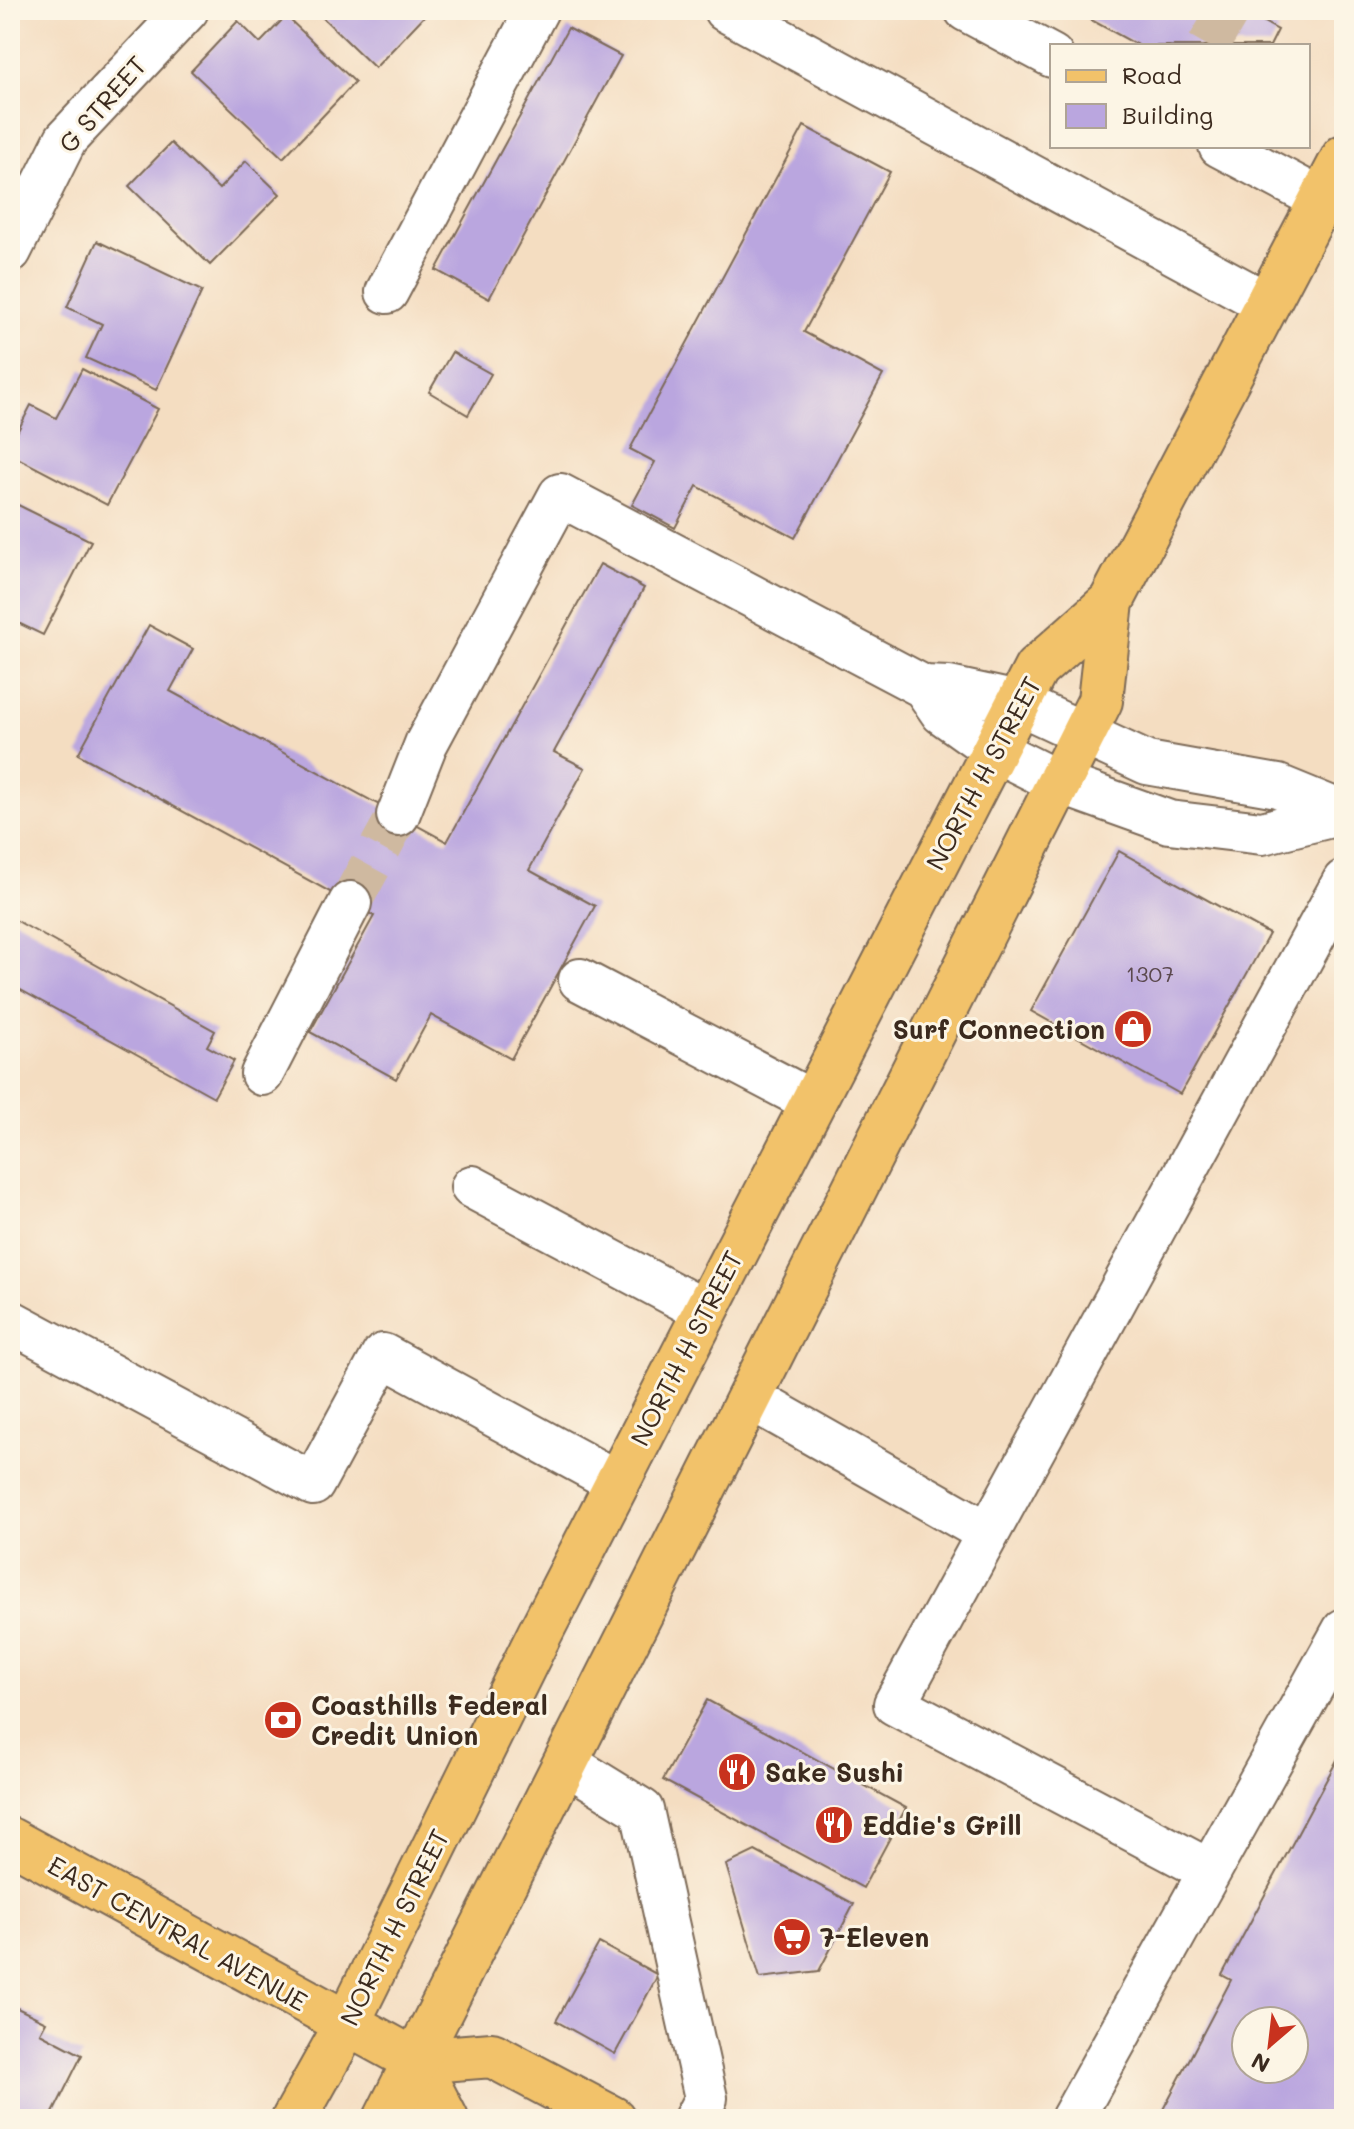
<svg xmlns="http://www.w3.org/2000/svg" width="1354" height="2129" viewBox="0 0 1354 2129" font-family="Mali,sans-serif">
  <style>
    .building { fill: #baa6df; fill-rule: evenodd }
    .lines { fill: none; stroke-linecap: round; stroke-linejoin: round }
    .minor-tunnel { stroke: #cfb9a0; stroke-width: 42; stroke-dasharray: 42 21; stroke-linecap: butt }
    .minor-casing { stroke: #7c6957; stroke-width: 46 }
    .major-casing { stroke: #7c6957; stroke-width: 48 }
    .highway-casing { stroke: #7c6957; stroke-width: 48 }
    .minor { stroke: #fff; stroke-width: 42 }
    .major { stroke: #f2c26a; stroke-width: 44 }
    .highway { stroke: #f2c26a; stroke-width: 44 }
    .labels { text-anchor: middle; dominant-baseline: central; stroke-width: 6; stroke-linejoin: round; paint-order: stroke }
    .number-label { font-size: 22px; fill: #5b494e }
    .street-label { font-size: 26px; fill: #3b2a1e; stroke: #fcf5e5 }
    .poi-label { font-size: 26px; font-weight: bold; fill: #3b2a1e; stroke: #fcf5e5; text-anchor: start }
  </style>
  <rect width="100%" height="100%" fill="#fcf5e5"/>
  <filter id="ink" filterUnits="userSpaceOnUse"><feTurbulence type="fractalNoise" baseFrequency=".0125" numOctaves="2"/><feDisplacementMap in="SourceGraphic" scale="16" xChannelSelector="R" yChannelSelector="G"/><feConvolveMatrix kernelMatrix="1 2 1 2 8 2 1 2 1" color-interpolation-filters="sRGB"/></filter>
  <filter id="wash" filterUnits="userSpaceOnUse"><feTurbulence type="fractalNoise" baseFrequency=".006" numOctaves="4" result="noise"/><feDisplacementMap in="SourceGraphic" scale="32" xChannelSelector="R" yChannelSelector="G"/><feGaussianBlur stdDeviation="1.8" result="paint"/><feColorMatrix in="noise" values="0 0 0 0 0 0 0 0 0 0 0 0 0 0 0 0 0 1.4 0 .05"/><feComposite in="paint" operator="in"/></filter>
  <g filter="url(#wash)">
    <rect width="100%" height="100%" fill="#f4ddc1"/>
    <g id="blocks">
      <path class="building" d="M320,10H430L375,68L318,13Z
        M1073,10H1242L1278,30L1270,46H1139Z
        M286,16L355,82L283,158L191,71L238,21L260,43Z
        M568,28L621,56L489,299L436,270Z
        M804,126L890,172L804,332L883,375L795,538L697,486L675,528L632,505L655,462L630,449Z
        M171,143L219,189L246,161L280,194L210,265L129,186Z
        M97,241L202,291L156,390L86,358L102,324L67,307Z
        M452,352L491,374L468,415L429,392Z
        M82,369L158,409L107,505L10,454V446L31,405L56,418Z
        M10,501L91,541L43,635L10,619Z
        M600,564L644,588L554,752L585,768L529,870L595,906L511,1059L431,1015L396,1079L310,1032L374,916L78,754L149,625L193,649L170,691L447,842Z
        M1119,851L1269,934L1180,1094L1031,1011Z
        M10,917L215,1031L207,1046L234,1061L214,1097L10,984Z
        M707,1700L906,1808L863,1888L663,1780Z
        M1344,1747V2119H1158L1231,1980L1222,1975ZM1246,2021H1294V2069H1246Z
        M755,1851L854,1904L819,1971L760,1978L726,1865Z
        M599,1943L658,1975L615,2054L556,2021Z
        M13,2006L46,2022L40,2033L82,2055L50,2119H10Z"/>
    </g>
  </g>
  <g filter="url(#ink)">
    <use href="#blocks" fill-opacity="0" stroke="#7c6957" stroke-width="2"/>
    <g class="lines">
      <path class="minor-tunnel" d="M1208,46L1229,10
        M350,903L398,815"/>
      <defs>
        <path id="minor" d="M725,10L1266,303
          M966,10L1052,56
          M1220,146L1320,199
          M10,251L66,139L187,10
          M387,292L537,10
          M924,687L949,688L1018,703L1147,763L1278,786L1344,813
          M398,815L426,744L560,495L924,687L942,713L994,750L1060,783L1169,822L1262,833L1343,813
          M580,980L813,1102
          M262,1074L350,903
          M472,1187L705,1311
          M10,1321L313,1484L383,1355L617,1482
          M750,1398L988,1533
          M566,1763L642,1810L706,2098L695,2119
          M1210,1871L895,1704L1344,881
          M1072,2119L1344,1630"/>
        <path id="major" d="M10,1840L416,2061L492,2055L613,2119
          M416,2061L446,2119"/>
        <path id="highway" d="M294,2119L346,2026L540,1633L1036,669L1111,602L1344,157
          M386,2119L1100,701L1111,602"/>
      </defs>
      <use href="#minor" class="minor-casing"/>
      <use href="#major" class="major-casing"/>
      <use href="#highway" class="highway-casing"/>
      <use href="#minor" class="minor"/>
      <use href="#major" class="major"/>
      <use href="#highway" class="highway"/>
    </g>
  </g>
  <defs>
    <symbol id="shop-disc" viewBox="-11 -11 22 22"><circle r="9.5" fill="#c8321e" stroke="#fcf5e5"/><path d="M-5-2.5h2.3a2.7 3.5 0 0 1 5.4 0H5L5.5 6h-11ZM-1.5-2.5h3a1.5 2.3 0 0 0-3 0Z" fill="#fff"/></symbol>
    <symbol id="bank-disc" viewBox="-11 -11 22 22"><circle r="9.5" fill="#c8321e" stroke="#fcf5e5"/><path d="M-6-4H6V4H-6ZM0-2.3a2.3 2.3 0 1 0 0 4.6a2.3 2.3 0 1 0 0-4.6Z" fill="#fff"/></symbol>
    <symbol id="restaurant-disc" viewBox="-11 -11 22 22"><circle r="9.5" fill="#c8321e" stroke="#fcf5e5"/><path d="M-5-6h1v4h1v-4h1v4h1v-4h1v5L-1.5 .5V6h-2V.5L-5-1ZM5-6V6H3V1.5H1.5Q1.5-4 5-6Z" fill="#fff"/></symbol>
    <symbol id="supermarket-disc" viewBox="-11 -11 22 22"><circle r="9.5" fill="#c8321e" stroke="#fcf5e5"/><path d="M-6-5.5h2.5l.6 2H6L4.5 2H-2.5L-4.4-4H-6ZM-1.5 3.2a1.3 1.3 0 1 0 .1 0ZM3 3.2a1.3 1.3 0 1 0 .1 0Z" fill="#fff"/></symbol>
  </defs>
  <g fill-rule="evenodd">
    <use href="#shop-disc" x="1111" y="1007" width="44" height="44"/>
    <use href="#bank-disc" x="261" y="1698" width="44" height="44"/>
    <use href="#restaurant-disc" x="715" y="1750" width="44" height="44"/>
    <use href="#restaurant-disc" x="812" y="1803" width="44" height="44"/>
    <use href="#supermarket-disc" x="770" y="1915" width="44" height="44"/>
  </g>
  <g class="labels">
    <g class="number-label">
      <text x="1150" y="973">1307</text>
    </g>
    <g class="street-label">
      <text transform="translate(102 104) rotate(-49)">G STREET</text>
      <text transform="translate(983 773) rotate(-62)">NORTH H STREET</text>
      <text transform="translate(686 1348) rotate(-63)">NORTH H STREET</text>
      <text transform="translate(394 1927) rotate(-64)">NORTH H STREET</text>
      <text transform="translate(178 1933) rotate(29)">EAST CENTRAL AVENUE</text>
    </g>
    <g class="poi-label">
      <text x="1105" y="1029" text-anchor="end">Surf Connection</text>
      <text x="311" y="1705">Coasthills Federal<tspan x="311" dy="30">Credit Union</tspan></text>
      <text x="765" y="1772">Sake Sushi</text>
      <text x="862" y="1825">Eddie's Grill</text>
      <text x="820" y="1937">7-Eleven</text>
    </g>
  </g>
  <rect width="1354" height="2129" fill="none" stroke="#fcf5e5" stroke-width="40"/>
  <rect x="1050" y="44" width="260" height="104" fill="#fcf5e5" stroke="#afa495" stroke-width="2"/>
  <rect x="1066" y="70" width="40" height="12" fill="#f2c26a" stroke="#afa495" stroke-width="2"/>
  <text x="1122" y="84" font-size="24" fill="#3b2a1e">Road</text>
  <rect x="1066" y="104" width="40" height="24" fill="#baa6df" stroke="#afa495" stroke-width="2"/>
  <text x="1122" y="124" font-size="24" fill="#3b2a1e">Building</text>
  <g transform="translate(1270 2045) rotate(208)"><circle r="38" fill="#fcf5e5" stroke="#afa495" stroke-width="2"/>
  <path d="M0-6L14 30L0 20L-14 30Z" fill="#c8321e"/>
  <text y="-12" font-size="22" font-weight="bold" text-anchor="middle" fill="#3b2a1e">N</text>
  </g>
</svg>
